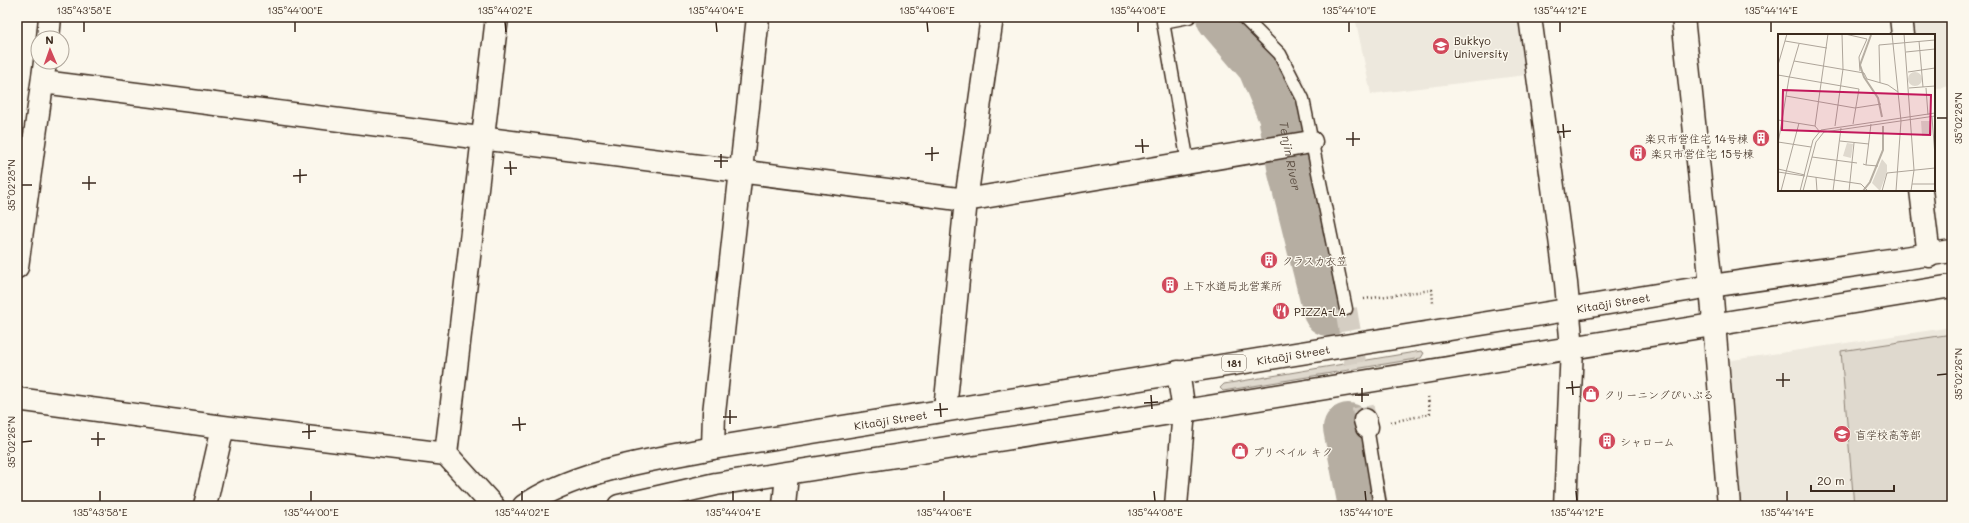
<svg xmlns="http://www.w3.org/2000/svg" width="1969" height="523" viewBox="0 0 1969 523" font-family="Mali,'Klee One',sans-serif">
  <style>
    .built { fill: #ede8dd }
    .green { fill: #dfd9ce; stroke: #8d8276 }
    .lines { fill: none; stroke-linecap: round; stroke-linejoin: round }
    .river { stroke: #b6aea2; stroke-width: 50 }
    .minor-tunnel { stroke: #d5cec3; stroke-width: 22; stroke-dasharray: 22 11; stroke-linecap: butt }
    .service-casing { stroke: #3b2a1e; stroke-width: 15 }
    .minor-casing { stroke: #3b2a1e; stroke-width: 25 }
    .primary-casing { stroke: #3b2a1e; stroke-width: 25 }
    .path { stroke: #3b2a1e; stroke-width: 2.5; stroke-dasharray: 1 3; stroke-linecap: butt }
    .service { stroke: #fbf7ec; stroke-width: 12 }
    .minor { stroke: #fbf7ec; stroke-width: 22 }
    .primary { stroke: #fbf7ec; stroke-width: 22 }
    .ticks { fill: none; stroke: #3b2a1e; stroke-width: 1.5 }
    .labels { text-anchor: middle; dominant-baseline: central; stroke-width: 3; stroke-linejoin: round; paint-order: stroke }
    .shield { fill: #fbf7ec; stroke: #75685c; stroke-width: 1 }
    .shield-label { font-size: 10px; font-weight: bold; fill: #3b2a1e }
    .poi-label { font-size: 11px; fill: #3b2a1e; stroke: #fbf7ec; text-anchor: start }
    .street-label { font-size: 11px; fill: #3b2a1e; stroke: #fbf7ec }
    .water-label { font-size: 12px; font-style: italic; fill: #605246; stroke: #fbf7ec }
    .inset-river { fill: none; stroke: #b6aea2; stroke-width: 2 }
    .inset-road { fill: none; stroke: #aea59a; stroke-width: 1 }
    .view { fill: #c2185b; fill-opacity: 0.15; stroke: #c2185b; stroke-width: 2 }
    .inset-edge { fill: none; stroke: #3b2a1e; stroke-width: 2 }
    .neatline { fill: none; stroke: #3b2a1e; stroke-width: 1.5 }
    .ticks-label { font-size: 10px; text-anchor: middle; fill: #3b2a1e }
  </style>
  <rect width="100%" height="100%" fill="#fbf7ec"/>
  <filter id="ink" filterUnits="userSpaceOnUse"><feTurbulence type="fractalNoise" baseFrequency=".025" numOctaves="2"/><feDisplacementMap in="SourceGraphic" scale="8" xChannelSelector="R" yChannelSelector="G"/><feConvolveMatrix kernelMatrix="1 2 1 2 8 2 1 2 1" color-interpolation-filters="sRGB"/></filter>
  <g filter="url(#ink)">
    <path class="built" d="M1355,17H1518L1526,75L1371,94Z
      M1907,17H1952V85L1934,90V35H1909Z
      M1952,327V506H1737L1726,361Z"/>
    <path class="green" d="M1952,334V506H1854L1841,351Z
      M1421,351L1424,353L1421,358L1223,391L1220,388L1224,384Z"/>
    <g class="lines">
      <g class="river">
        <path id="s1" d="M1221,17L1262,65L1283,115L1293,172L1328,311"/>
        <path d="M1348,428L1363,506"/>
      </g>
      <path class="minor-tunnel" d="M1346,309L1365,420"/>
      <defs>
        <path id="service" d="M1243,17L1280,54L1303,99L1346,309
          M1188,163L1163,22L1189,17
          M1367,427L1380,506"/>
        <path id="minor" d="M1530,17L1566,283L1572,348L1565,506
          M1683,17L1711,286L1729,506
          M1901,17L1903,35
          M48,38L50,17
          M43,82L966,200L1311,142
          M1921,190L1929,256
          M17,267L45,62
          M17,399L223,427L446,454L493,506
          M945,410L966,200L992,17
          M1365,420L1367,427
          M713,448L714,413L758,17
          M446,454L497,17
          M205,506L223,427
          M784,506L787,474
          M1176,506L1184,411L1178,372"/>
        <g id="primary">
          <path id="s2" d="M524,506C575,470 653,460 713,448L1512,319L1711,286L1952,251"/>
          <path d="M619,506L716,484L1184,411L1952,286"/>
        </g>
      </defs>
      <use href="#service" class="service-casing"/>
      <use href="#minor" class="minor-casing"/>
      <use href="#primary" class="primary-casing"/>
      <path class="path" d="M1364,299L1432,290L1433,303
        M1391,422L1430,414L1428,397"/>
      <use href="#service" class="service"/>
      <use href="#minor" class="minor"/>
      <use href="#primary" class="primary"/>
    </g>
  </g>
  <path class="ticks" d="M84,22V32M295,22V32M505,22L506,32M716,22L717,32M927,22L928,32M1138,22V32M1349,22V32M1560,22V32M1771,22V32M1937,118H1947M1563,124L1564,138M1353,132V146M1557,132L1571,131M1142,139L1143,153M1346,139H1360M1135,146H1149M932,147V161M721,154V168M925,154L939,153M510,161L511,175M714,161H728M504,168H517M300,169V183M89,176V190M293,176L307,175M82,183H96M22,185H32M1783,373V387M1937,375L1947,374M1776,380H1790M1572,381L1573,395M1362,388V402M1566,388L1580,387M1151,395L1152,409M1355,395H1369M940,403L941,417M1144,403L1158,402M730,410V424M934,410L948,409M519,417L520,431M723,417H737M309,425V439M512,425L526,424M98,432V446M302,432L316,431M91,439H105M22,442L32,441M100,491V501M311,491V501M522,491V501M733,491V501M944,491V501M1154,491L1155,501M1365,491L1366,501M1576,491L1577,501M1787,491V501"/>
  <defs>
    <symbol id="university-disc" viewBox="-11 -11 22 22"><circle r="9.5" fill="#d1495b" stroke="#fbf7ec"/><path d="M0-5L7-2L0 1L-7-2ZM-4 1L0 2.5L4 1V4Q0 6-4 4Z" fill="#fff"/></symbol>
    <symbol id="building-disc" viewBox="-11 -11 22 22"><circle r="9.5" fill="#d1495b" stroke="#fbf7ec"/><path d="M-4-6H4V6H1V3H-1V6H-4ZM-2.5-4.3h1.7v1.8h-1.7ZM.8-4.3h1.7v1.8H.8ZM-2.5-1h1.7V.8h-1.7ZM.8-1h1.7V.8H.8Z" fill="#fff"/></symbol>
    <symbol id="restaurant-disc" viewBox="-11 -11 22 22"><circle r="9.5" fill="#d1495b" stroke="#fbf7ec"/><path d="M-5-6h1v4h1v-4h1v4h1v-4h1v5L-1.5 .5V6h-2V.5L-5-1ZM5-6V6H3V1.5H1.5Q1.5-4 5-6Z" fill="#fff"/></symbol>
    <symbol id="shop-disc" viewBox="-11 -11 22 22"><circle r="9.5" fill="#d1495b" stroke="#fbf7ec"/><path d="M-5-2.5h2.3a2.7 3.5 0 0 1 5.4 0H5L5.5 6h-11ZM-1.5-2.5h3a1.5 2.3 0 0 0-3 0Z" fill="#fff"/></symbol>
    <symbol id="school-disc" viewBox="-11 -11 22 22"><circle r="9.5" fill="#d1495b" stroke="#fbf7ec"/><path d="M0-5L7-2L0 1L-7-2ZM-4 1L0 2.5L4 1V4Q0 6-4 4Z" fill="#fff"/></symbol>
  </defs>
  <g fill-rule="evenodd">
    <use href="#university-disc" x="1431" y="36" width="20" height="20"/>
    <use href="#building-disc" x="1751" y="128" width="20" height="20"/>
    <use href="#building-disc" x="1628" y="143" width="20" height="20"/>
    <use href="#building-disc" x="1259" y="250" width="20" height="20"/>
    <use href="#building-disc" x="1160" y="275" width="20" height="20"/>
    <use href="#restaurant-disc" x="1271" y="301" width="20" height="20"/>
    <use href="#shop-disc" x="1581" y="384" width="20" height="20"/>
    <use href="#school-disc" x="1832" y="424" width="20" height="20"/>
    <use href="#building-disc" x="1597" y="431" width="20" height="20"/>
    <use href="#shop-disc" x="1230" y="441" width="20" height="20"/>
  </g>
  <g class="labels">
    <rect class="shield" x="1222" y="355" width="24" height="16" rx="3"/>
    <g class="shield-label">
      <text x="1234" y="363">181</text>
    </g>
    <g class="poi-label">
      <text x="1454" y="40">Bukkyo<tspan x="1454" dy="13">University</tspan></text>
      <text x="1748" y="138" text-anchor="end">楽只市営住宅 14号棟</text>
      <text x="1651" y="153">楽只市営住宅 15号棟</text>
      <text x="1282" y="260">クラスカ衣笠</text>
      <text x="1183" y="285">上下水道局北営業所</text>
      <text x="1294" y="311">PIZZA-LA</text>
      <text x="1604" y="394">クリーニングぴいぷる</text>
      <text x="1855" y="434">盲学校高等部</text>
      <text x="1620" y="441">シャローム</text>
      <text x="1253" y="451">プリベイル キク</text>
    </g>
    <g class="street-label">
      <text stroke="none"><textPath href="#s2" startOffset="1111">Kitaōji Street</textPath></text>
      <text stroke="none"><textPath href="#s2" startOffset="787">Kitaōji Street</textPath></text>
      <text stroke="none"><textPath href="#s2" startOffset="379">Kitaōji Street</textPath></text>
    </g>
    <g class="water-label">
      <text stroke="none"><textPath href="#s1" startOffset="159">Tenjin River</textPath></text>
    </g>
  </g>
  <g transform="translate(1778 34)">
    <rect width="157" height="157" fill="#fbf7ec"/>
    <path d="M130 45a7 7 0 1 1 14 0a7 7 0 1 1-14 0ZM153,87L154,101L144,102L143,87ZM69,109L75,110L73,124L65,122ZM104,125L109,131V138L102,157L94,149Z" fill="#dfd9ce"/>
    <path class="inset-river" d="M93,1L82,31L86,43L100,64L104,83M85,157L92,148L105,116V92"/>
    <path class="inset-road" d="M67,0L89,5L81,23L82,37M114,0L123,87L118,157M126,0L136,136L133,157M7,7L49,14M141,7L145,53M128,18L157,15M16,27L86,39L89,45L110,51L120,58M0,31L9,0M130,38L157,34M0,41L81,55L75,90M102,49L101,11L157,6M131,54L157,52M148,54L150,81M8,62L77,74L103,70M154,83L157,122M0,86L37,92L42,98M37,92L50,0M57,92L65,35L64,0M62,107L91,110M0,108L33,113M0,110L11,44L21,10M34,123L79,129M85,130L88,131L93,90M88,131L100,132M0,135L27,141M0,138L27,142M29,142L83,150L90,157M38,143L39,157M134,150H157M3,157L21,89M22,157L35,106L43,96L157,79M25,157L38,108L46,98L157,82M55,157L63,94M71,157L76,109M104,157L109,139L157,134"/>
    <path class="view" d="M5,56L153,61L152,101L4,96Z"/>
    <rect width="157" height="157" class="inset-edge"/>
  </g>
  <rect width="1969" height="523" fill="none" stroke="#fbf7ec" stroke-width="44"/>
  <g transform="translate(50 50) rotate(358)"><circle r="19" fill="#fbf7ec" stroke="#aea59a"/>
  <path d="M0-3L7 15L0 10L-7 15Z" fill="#d1495b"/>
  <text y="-6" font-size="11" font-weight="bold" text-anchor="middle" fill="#3b2a1e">N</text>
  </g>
  <path d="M1811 485v6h83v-6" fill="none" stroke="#3b2a1e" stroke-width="2"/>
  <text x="1817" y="485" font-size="12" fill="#3b2a1e" stroke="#fbf7ec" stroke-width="3" paint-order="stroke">20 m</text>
  <rect x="22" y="22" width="1925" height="479" class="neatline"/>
  <g class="ticks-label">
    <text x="84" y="14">135°43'58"E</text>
    <text x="295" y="14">135°44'00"E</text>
    <text x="505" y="14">135°44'02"E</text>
    <text x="716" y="14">135°44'04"E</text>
    <text x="927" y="14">135°44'06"E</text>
    <text x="1138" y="14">135°44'08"E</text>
    <text x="1349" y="14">135°44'10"E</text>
    <text x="1560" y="14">135°44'12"E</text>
    <text x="1771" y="14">135°44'14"E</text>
    <text transform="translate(1958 118) rotate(-90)" y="4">35°02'28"N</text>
    <text transform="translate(11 185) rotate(-90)" y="4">35°02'28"N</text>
    <text transform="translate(1958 374) rotate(-90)" y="4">35°02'26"N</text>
    <text transform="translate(11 442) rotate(-90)" y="4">35°02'26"N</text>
    <text x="100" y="516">135°43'58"E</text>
    <text x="311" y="516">135°44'00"E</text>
    <text x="522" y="516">135°44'02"E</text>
    <text x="733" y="516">135°44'04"E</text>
    <text x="944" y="516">135°44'06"E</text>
    <text x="1155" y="516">135°44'08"E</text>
    <text x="1366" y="516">135°44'10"E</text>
    <text x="1577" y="516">135°44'12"E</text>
    <text x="1787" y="516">135°44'14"E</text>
  </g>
</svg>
